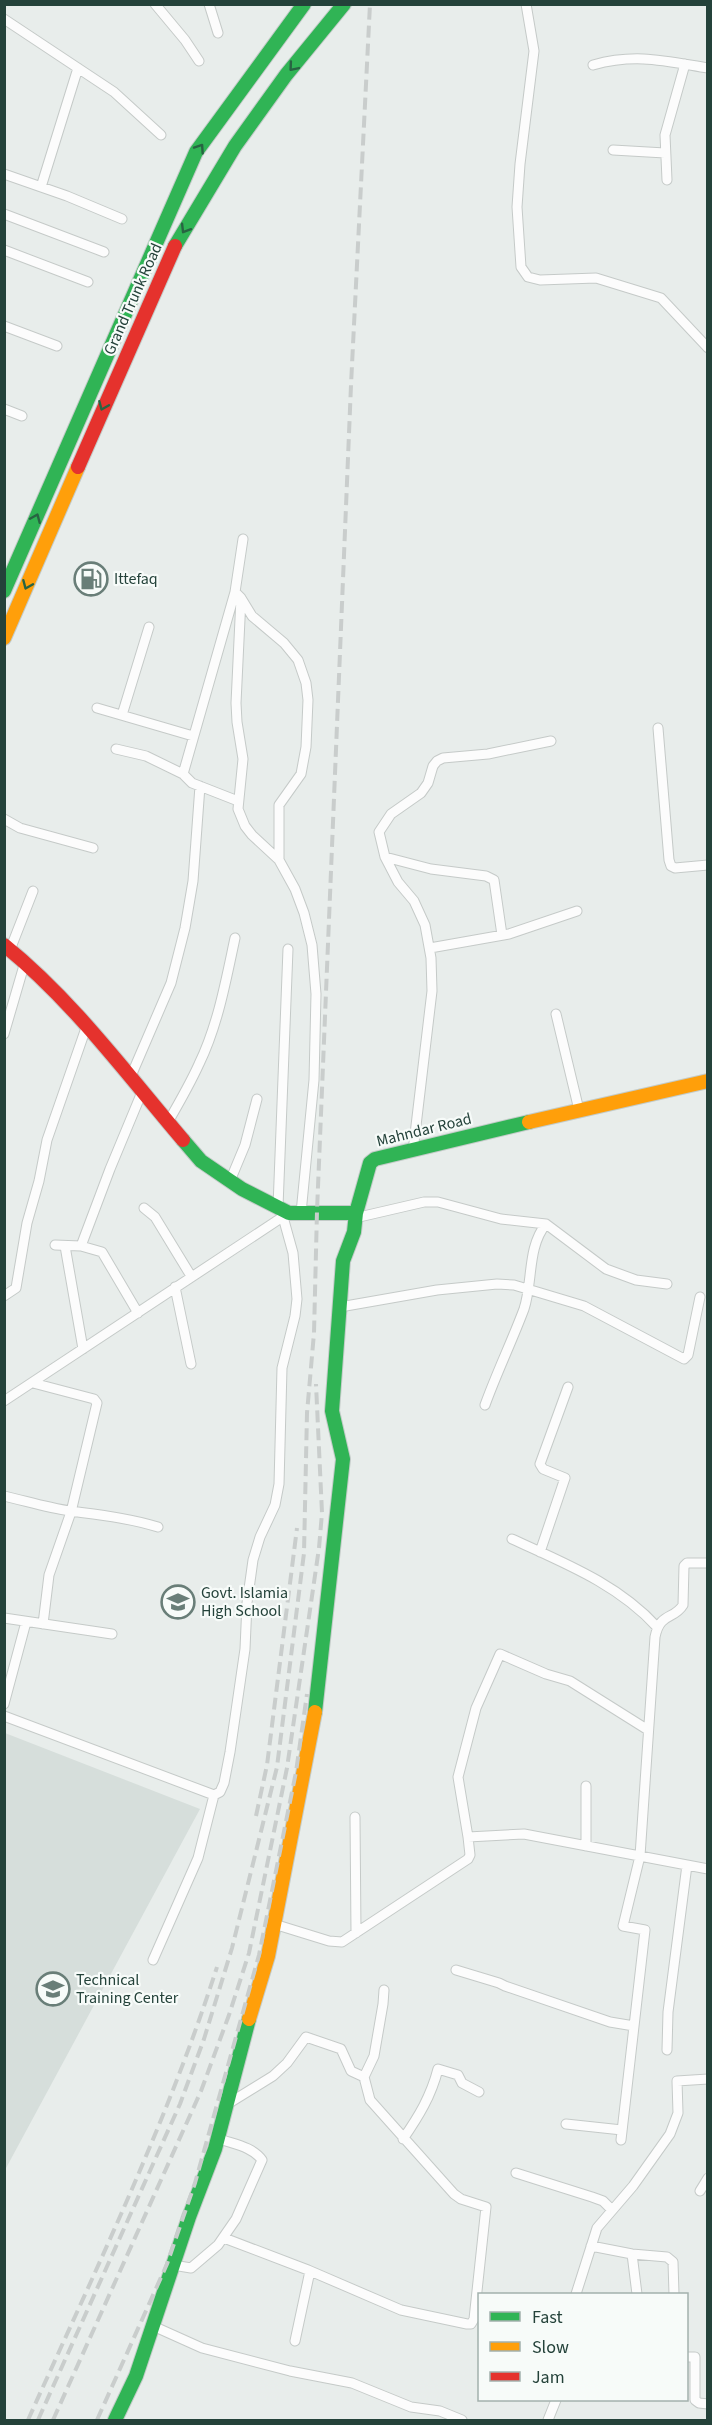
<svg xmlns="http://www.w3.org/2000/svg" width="712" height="2425" viewBox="0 0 712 2425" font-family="'Source Sans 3',sans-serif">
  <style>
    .built { fill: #d6dedb }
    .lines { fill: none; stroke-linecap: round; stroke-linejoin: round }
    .street-casing { stroke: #c5cac8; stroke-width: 11 }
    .fast-casing { stroke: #c3cbc8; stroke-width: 16 }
    .slow-casing { stroke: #c3cbc8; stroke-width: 16 }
    .jam-casing { stroke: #c3cbc8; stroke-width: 16 }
    .street { stroke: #fcfcfc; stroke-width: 9 }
    .fast { stroke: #30b455; stroke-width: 14 }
    .slow { stroke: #ff9f0a; stroke-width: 14 }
    .jam { stroke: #e5322d; stroke-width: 14 }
    .rail { stroke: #c9cdcc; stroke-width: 4; stroke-dasharray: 12 6; stroke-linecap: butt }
    .oneway { stroke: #286442 }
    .labels { text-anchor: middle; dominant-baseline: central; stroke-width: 4.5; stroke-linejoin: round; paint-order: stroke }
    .street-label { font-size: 16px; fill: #24423a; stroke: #f7fbf9 }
    .poi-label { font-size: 16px; fill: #24423a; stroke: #f7fbf9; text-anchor: start }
  </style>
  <rect width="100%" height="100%" fill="#e8edeb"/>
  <path class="built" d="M5,1733L200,1809L5,2170Z"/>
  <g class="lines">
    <defs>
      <path id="street" d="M155,4L185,40L199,61
        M209,4L218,33
        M526,4L534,51L520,164L517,207L521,267L528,277L540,280L596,278L661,298L708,348
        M4,19L114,92L161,135
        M593,65C636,53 665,61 708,68
        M613,150L665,153
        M4,174L67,196L122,219
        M667,180L665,135L685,64
        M41,187L78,68
        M4,214L104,252
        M4,250L88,282
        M4,326L57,346
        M4,409L22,416
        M243,539L235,592L241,598L252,616L284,643L298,660L306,683L308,700L306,747L301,774L279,805V860L295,889L304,913L312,945L316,994L314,1080L301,1213
        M241,598L236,703L237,722L243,759L238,809L245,826L252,835L279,860
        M97,708L193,736
        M122,715L149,627
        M658,728L669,860L671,866L675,868L708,865
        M116,749L146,756L183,774L192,783L238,801
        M183,774L235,592
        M4,819L20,828L93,848
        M385,857L431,869L486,876L494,880L502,935
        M430,948L509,934L577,911
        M10,950L33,891
        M556,1014L579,1110
        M4,1034L25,962
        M131,1076L171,983L185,928L193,881L200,786
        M168,1122C179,1103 190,1084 199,1064C218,1025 226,980 235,938
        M413,1151L432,991L431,958L425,925L414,901L398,882L385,857L379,832L391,814L421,793L428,783L433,766L437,761L443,758L488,754L551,741
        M230,1181L245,1145L257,1099
        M278,1207L288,949
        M144,1208L155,1217L191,1276
        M355,1218L424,1202H438L501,1219L546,1224L606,1269L636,1280L667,1284
        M55,1245L81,1246L102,1252L138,1313
        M65,1246L83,1349
        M81,1246L110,1169L142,1092
        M175,1287L191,1364
        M4,1296L16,1288L27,1223L39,1181L47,1140L86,1028
        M340,1307L437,1290L497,1284L514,1285L584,1306L684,1359L688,1355L700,1297
        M33,1383L94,1399L97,1403L71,1512L49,1575L43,1624
        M4,1401L287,1214
        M485,1405C497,1372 512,1341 524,1309C533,1282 527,1247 546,1224
        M4,1496C26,1501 48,1508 70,1511C100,1515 129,1518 158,1527
        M512,1539C564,1563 618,1584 657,1627
        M540,1552L565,1478L543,1469L540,1464L568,1387
        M4,1618L112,1634
        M4,1704L26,1622
        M4,1716L214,1795L198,1858L153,1960
        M586,1786V1846
        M214,1795L220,1792L224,1783L230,1752L245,1649L247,1603L253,1560L260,1537L275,1505L279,1484L282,1368L295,1316L297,1299L293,1253L283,1217
        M355,1817L356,1933
        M468,1837L458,1777L476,1708L500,1654L546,1674L570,1681L648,1730
        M274,1924L329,1941L342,1942L468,1859L470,1855L468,1837L524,1834L708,1869
        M456,1970L499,1983L505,1986L610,2022L634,2026
        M667,2050L668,2012L687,1865
        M226,2105L273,2076L287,2063L306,2037L341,2049L351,2071L364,2077
        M566,2124L622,2130
        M403,2139C419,2116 431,2096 438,2069L458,2075L462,2083L479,2092
        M621,2140L645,1930L623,1926L640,1856L655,1637C660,1612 674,1620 683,1605L684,1566L687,1563H708
        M516,2173L592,2197L603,2201L612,2210
        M700,2191L708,2178
        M224,2238L308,2270L401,2310L467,2324H471L474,2319L486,2207L461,2199L454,2194L370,2100L364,2077L374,2056L383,2004L384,1990
        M591,2246L632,2254L667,2257L673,2262L674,2294
        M632,2254L637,2294
        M173,2265L191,2268L218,2245L236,2219L262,2160C252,2146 232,2144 217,2138
        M576,2294L597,2228L633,2186L670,2134L678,2113L677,2081L708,2079
        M153,2326L202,2348L290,2371L352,2383L411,2407L440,2411L462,2420
        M295,2341L310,2271
        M686,2357H695V2400L699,2403L708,2404
        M548,2420L556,2400"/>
      <path id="fast" d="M175,246L235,146L286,75L344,4
        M4,591L196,152L304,4
        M183,1140L201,1161L242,1189L289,1213H356
        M315,1712L343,1459L332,1411L343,1261L354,1232L356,1213L370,1163L375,1159L529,1122
        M115,2420L136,2376L189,2217L215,2149L249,2019"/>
      <path id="slow" d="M4,638L78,467
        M529,1122L708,1081
        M249,2019L268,1956L315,1712"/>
      <path id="jam" d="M78,467L175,246
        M4,945C73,1001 126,1073 183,1140"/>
    </defs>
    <use href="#street" class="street-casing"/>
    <use href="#fast" class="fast-casing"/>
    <use href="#slow" class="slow-casing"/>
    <use href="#jam" class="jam-casing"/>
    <use href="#street" class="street"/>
    <use href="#fast" class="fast"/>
    <use href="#slow" class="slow"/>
    <use href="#jam" class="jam"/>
    <path class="rail" d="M256,1816L267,1765L297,1528
      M28,2420C95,2271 167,2123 217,1967
      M38,2420L180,2104L204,2039L232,1948L277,1767L304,1553L307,1413L314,1333L317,1211L351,385L370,4
      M53,2420L201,2091L229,2015L249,1953L287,1768L319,1548L322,1513L316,1384
      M97,2420L167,2264L195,2183L259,1955L296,1772L307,1694"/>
  </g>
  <defs><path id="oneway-chevron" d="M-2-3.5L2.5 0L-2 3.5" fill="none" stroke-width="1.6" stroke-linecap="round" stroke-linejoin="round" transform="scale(1.5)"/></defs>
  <g class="oneway">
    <use href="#oneway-chevron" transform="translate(293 67) rotate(130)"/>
    <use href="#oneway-chevron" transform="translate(200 148) rotate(-56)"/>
    <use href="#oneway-chevron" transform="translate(185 229) rotate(121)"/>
    <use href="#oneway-chevron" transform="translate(103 406) rotate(113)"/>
    <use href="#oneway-chevron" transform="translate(36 518) rotate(-67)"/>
    <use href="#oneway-chevron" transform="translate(27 585) rotate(113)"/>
  </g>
  <defs>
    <symbol id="fuel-ring" viewBox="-11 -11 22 22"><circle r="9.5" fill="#f7fbf9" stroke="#697e78" stroke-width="1.5"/><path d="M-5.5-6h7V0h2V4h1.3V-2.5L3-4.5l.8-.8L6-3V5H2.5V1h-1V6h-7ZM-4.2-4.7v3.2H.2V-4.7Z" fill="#697e78"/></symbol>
    <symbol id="school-ring" viewBox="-11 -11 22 22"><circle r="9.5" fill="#f7fbf9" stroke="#697e78" stroke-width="1.5"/><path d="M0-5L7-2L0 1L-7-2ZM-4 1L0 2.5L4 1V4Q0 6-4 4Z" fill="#697e78"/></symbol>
    <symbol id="university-ring" viewBox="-11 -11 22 22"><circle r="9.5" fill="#f7fbf9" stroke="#697e78" stroke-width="1.5"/><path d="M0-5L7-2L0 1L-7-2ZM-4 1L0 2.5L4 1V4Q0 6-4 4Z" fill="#697e78"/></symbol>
  </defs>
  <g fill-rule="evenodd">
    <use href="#fuel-ring" x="72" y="560" width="38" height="38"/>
    <use href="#school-ring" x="159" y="1583" width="38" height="38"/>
    <use href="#university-ring" x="34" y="1970" width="38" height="38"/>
  </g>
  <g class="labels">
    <g class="street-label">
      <text transform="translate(133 299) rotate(-66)">Grand Trunk Road</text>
      <text transform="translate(424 1130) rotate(-14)">Mahndar Road</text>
    </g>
    <g class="poi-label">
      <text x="114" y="579">Ittefaq</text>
      <text x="201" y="1593">Govt. Islamia<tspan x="201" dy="18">High School</tspan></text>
      <text x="76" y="1980">Technical<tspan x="76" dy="18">Training Center</tspan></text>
    </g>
  </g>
  <rect width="712" height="2425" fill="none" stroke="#24423a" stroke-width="12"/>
  <rect x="478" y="2293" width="210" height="108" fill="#f7fbf9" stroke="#a3b1ad" stroke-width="1.5"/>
  <rect x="490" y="2312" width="30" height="9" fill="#30b455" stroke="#a3b1ad" stroke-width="1.5"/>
  <text x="532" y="2323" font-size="18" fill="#24423a">Fast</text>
  <rect x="490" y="2342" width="30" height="9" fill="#ff9f0a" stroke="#a3b1ad" stroke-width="1.5"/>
  <text x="532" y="2353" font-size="18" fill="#24423a">Slow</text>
  <rect x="490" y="2372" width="30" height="9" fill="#e5322d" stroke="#a3b1ad" stroke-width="1.5"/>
  <text x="532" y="2383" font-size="18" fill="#24423a">Jam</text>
</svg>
